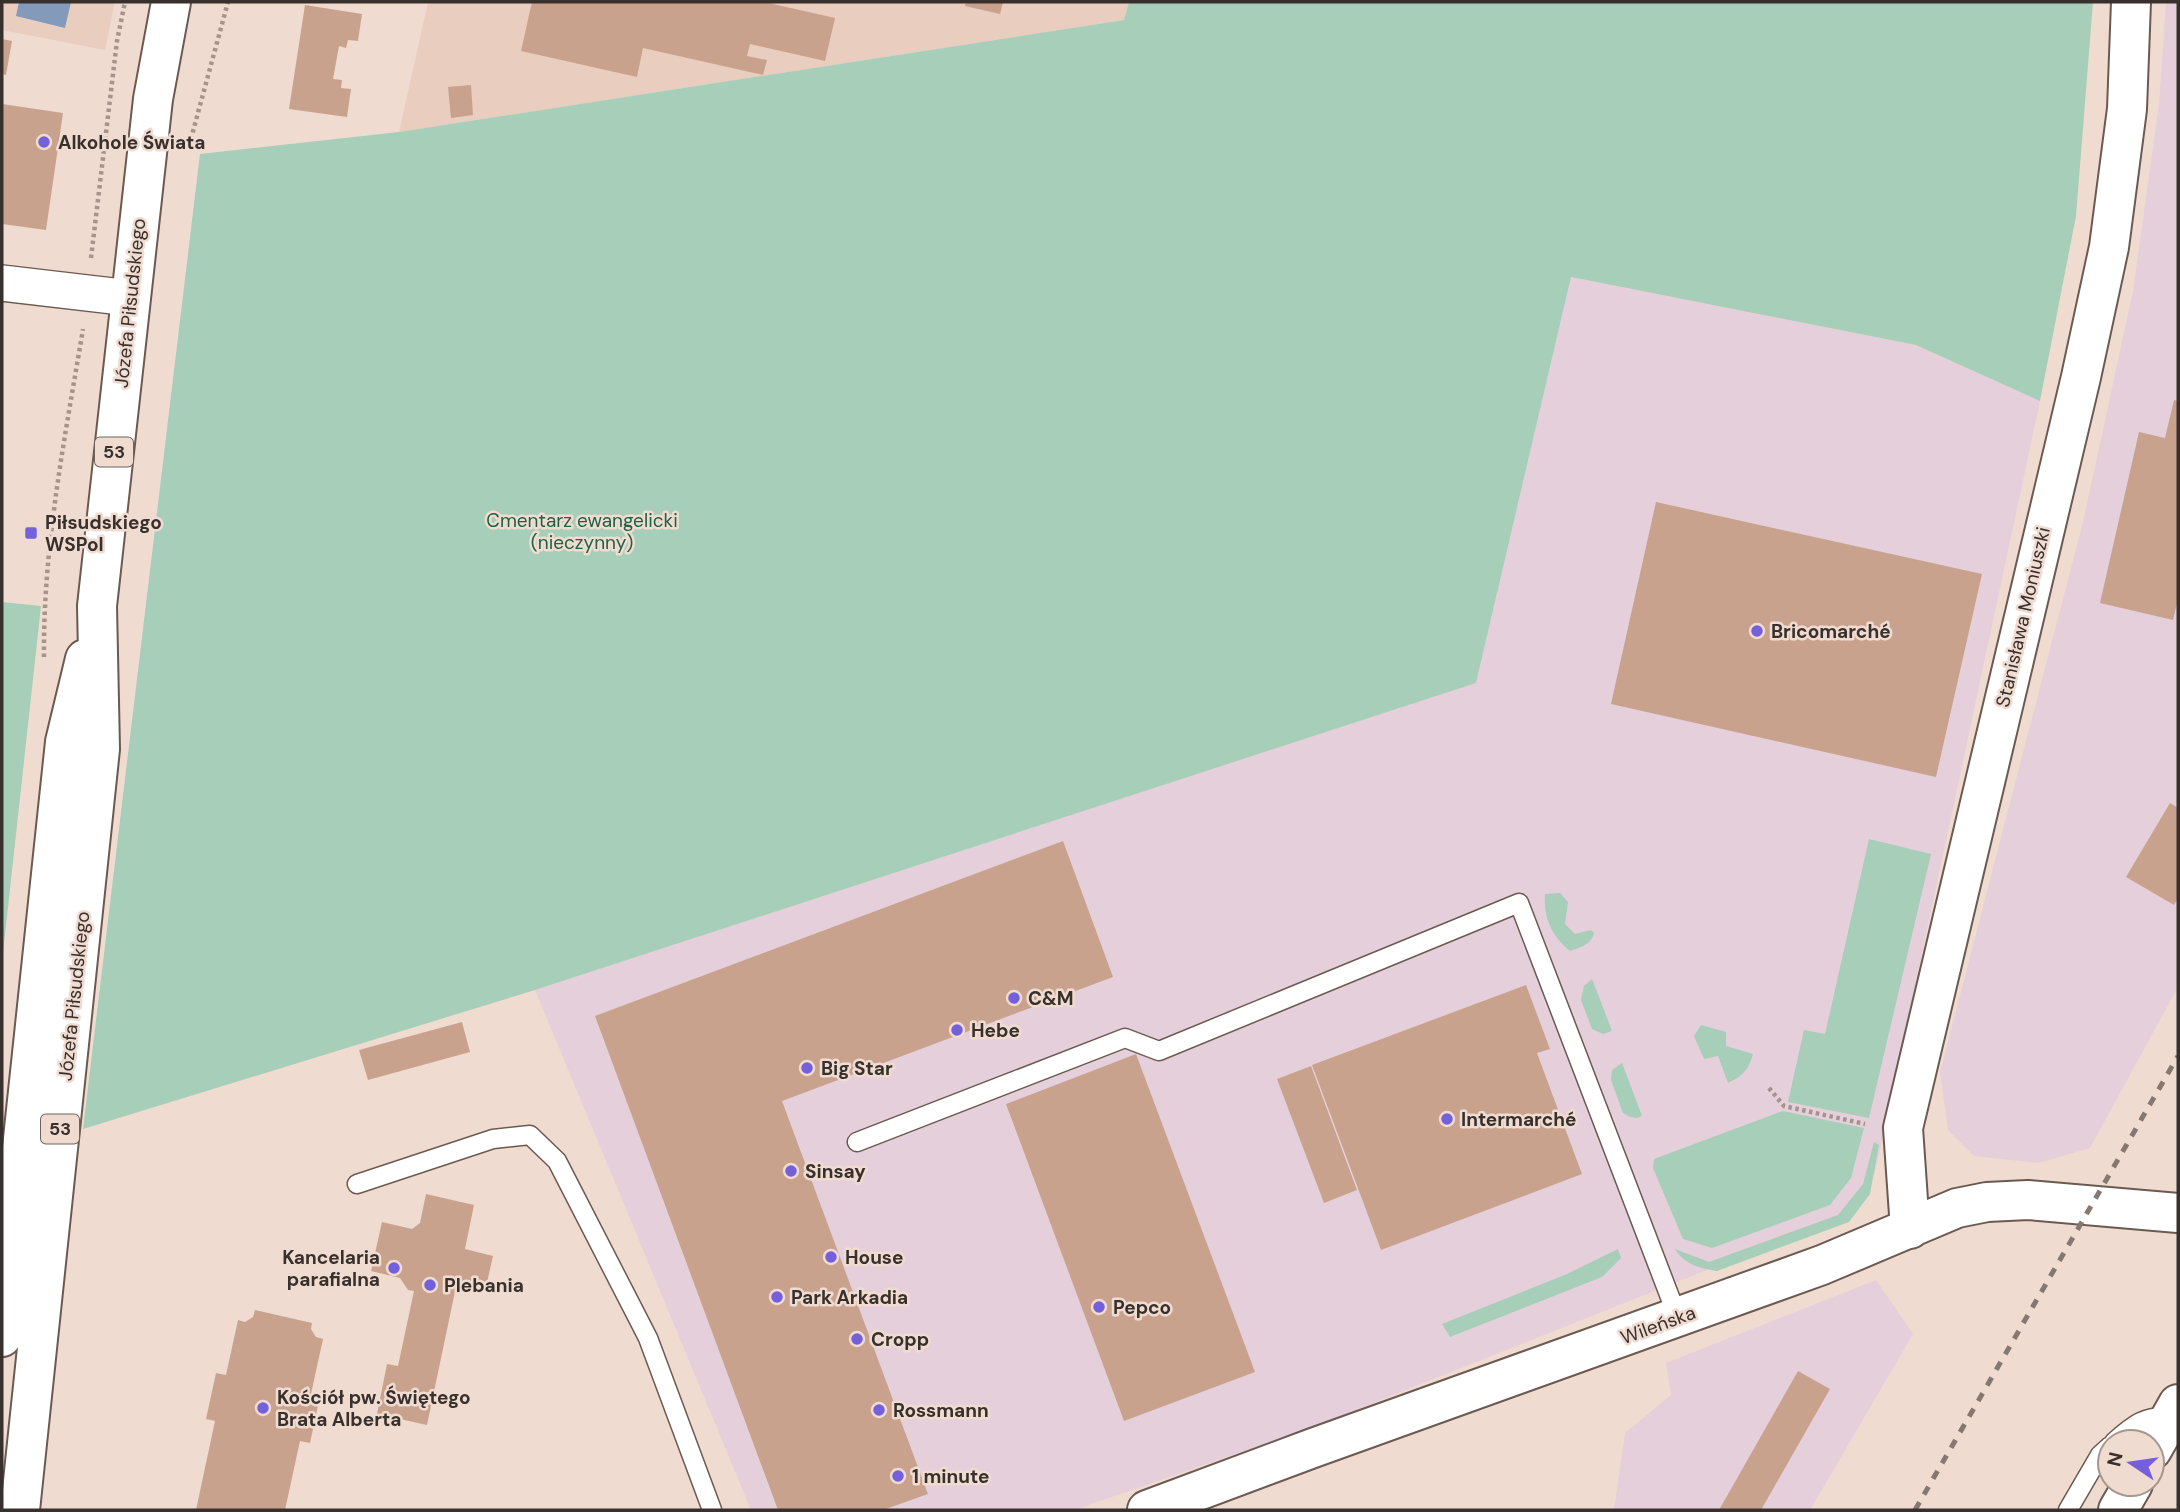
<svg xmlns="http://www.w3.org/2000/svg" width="2180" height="1512" viewBox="0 0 2180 1512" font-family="'DM Sans',sans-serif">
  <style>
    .commercial { fill: #e5cfdb }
    .built { fill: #e9cdbe }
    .green { fill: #a6ceb9 }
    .water { fill: #849abb }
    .building { fill: #c9a28e }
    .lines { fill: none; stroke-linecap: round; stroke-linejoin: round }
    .service-casing { stroke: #6b5a51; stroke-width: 21 }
    .minor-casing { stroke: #6b5a51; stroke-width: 38 }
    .tertiary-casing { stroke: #6b5a51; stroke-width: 42 }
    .primary-casing { stroke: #6b5a51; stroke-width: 42 }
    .path { stroke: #a4948c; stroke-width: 4.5; stroke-dasharray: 3.5 3.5; stroke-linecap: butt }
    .service { stroke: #fff; stroke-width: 18 }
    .minor { stroke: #fff; stroke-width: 35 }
    .tertiary { stroke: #fff; stroke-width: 38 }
    .primary { stroke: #fff; stroke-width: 38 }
    .rail { stroke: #857871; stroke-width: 5; stroke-dasharray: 9 9; stroke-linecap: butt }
    .poi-dot { fill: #7560db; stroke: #f0dbd0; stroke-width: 2.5 }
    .labels { text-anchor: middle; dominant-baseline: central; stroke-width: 5; stroke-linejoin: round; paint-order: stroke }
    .shield { fill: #f0dbd0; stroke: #6f635d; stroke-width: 2 }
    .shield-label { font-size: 18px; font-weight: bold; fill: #38302c }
    .poi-label { font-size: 19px; font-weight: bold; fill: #38302c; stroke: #f0dbd0; text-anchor: start }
    .street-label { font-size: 19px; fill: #38302c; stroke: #f0dbd0 }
    .park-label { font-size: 19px; fill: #1c6245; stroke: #f0dbd0 }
  </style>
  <rect width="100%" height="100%" fill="#f0dbd0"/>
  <path class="commercial" d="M2166,2H2178V987L2090,1148L2038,1163L1974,1156L1948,1130L1940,1072L2083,522L2133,291L2159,104Z
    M1571,277L1916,345L2040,401L1875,1173L1840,1217L1308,1429L1074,1510H751L535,990L1476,683Z
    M1876,1280L1913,1334L1810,1510H1614L1625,1433L1671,1395L1666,1363Z"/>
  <path class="built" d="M2,2H115L105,50L2,30Z
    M428,2H1129L1124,20L399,132Z"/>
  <path class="green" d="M1129,2H2093L2076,216L2040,401L1916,345L1571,277L1476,683L535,990L83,1129L200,154L399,132L1124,20Z
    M2,602L41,606L2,962Z
    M1869,839L1931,854L1869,1118L1788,1102L1804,1030L1825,1034Z
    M1560,893L1568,902L1565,924L1575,934L1591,930L1594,933C1591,945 1581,947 1570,951C1552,937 1543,917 1545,894Z
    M1592,979L1612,1031L1603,1034L1592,1029L1581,1000L1584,986Z
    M1701,1025L1726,1032V1046L1753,1054C1749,1069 1743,1076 1728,1083L1718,1056L1704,1059L1694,1036Z
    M1622,1063L1642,1116L1637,1118L1630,1117L1623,1113L1611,1080L1612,1070Z
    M1783,1111L1864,1128L1851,1178L1830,1205L1712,1248L1683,1239L1653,1168L1654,1159Z
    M1874,1142L1879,1145L1870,1194L1849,1222L1717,1271C1700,1268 1685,1265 1675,1249L1709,1262L1838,1215L1863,1184Z
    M1618,1249L1621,1258L1602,1277L1450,1337L1442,1324L1567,1274Z"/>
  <path class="water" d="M19,2H71L65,28L16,16Z"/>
  <path class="building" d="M532,2H764L835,18L825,61L750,44L747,56L767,60L763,75L643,48L637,77L521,51Z
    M966,2H1003L1000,14L965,6Z
    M305,5L362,14L358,41L348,40L346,48L339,46L333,79L342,80L341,88L351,89L347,117L289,109Z
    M2,39L12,41L6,75L2,74Z
    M471,85L473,115L451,118L448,87Z
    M2,104L63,113L46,230L2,224Z
    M2174,400L2178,401V599L2173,620L2100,603L2139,432L2165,438Z
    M1656,502L1982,574L1936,777L1611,704Z
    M2170,803L2178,808V898L2174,905L2126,877Z
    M1063,841L1113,977L782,1101L928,1494L883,1510H778L595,1016Z
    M1526,985L1550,1049L1537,1053L1582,1174L1381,1250L1312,1065Z
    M462,1022L470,1052L368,1080L359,1050Z
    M1136,1054L1255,1372L1124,1421L1006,1104Z
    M1311,1066L1357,1190L1324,1203L1277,1079Z
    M426,1194L474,1205L465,1249L493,1256L486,1287L457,1282L427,1425L377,1414L387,1364L398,1366L414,1291L408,1290L400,1278L371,1271L382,1222L412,1229L420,1223Z
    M255,1310L312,1323L311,1329L316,1337L323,1339L311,1394L320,1396L310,1443L300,1441L285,1510H196L215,1421L206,1419L216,1373L226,1375L238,1320L245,1322L253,1317Z
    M1798,1371L1830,1389L1761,1510H1719Z"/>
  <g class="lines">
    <defs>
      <path id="service" d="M857,1142L1125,1038L1159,1051L1519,903L1678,1318
        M357,1184L493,1139L530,1135L557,1161L648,1338L712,1510
        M2114,1442C2133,1425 2145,1415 2171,1417
        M2068,1510L2100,1455L2110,1446"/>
      <path id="minor" d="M2,283L130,298"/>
      <path id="tertiary" d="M1910,1229L1903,1128L2081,377L2109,247L2127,109L2131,2
        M2152,1450L2178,1404
        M1147,1510L1313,1448L1822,1265L1957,1208L1987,1202L2028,1200L2178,1213
        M2118,1510L2133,1484"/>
      <path id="primary" d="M2,1337L65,742L85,659
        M20,1510L100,749L97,606L153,99L171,2"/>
    </defs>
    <use href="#service" class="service-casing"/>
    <use href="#minor" class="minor-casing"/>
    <use href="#tertiary" class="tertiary-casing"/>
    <use href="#primary" class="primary-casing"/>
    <path class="path" d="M189,146L228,2
      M91,258L117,41L125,2
      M44,657C43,546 65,437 83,329
      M1769,1088L1784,1106L1865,1124"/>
    <use href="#service" class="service"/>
    <use href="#minor" class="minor"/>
    <use href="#tertiary" class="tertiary"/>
    <use href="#primary" class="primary"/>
    <path class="rail" d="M1915,1510L2178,1056"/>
  </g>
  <g class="poi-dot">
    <circle cx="44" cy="142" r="7"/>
    <rect x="24" y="526" width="14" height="14" rx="3.5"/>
    <circle cx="1757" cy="631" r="7"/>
    <circle cx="1014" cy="998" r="7"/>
    <circle cx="957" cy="1030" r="7"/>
    <circle cx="807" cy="1068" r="7"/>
    <circle cx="1447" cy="1119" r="7"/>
    <circle cx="791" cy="1171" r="7"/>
    <circle cx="831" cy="1257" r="7"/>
    <circle cx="394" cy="1268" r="7"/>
    <circle cx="430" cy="1285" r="7"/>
    <circle cx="777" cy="1297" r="7"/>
    <circle cx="1099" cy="1307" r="7"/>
    <circle cx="857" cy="1339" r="7"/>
    <circle cx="263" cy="1408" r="7"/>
    <circle cx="879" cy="1410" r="7"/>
    <circle cx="898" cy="1476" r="7"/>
  </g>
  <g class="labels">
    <g class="shield">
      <rect x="95" y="437.5" width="38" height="29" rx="5"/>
      <rect x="41" y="1114.5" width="38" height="29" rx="5"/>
    </g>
    <g class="shield-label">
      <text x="114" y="452">53</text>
      <text x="60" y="1129">53</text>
    </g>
    <g class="poi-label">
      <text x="58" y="142">Alkohole Świata</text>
      <text x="45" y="522">Piłsudskiego<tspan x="45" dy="22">WSPol</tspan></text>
      <text x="1771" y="631">Bricomarché</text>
      <text x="1028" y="998">C&amp;M</text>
      <text x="971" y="1030">Hebe</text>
      <text x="821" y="1068">Big Star</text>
      <text x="1461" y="1119">Intermarché</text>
      <text x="805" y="1171">Sinsay</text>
      <text x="380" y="1257" text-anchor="end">Kancelaria<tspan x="380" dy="22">parafialna</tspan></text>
      <text x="845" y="1257">House</text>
      <text x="444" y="1285">Plebania</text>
      <text x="791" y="1297">Park Arkadia</text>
      <text x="1113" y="1307">Pepco</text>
      <text x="871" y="1339">Cropp</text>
      <text x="277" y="1397">Kościół pw. Świętego<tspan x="277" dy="22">Brata Alberta</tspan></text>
      <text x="893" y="1410">Rossmann</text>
      <text x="912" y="1476">1 minute</text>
    </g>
    <g class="street-label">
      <text transform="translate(130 303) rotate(-84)">Józefa Piłsudskiego</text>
      <text transform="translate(2023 617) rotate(-77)">Stanisława Moniuszki</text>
      <text transform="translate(74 996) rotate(-84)">Józefa Piłsudskiego</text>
      <text transform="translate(1658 1325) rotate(-20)">Wileńska</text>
    </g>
    <g class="park-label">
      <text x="582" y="520">Cmentarz ewangelicki<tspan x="582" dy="22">(nieczynny)</tspan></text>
    </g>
  </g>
  <rect width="2180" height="1512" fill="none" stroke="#38302c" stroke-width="7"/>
  <g transform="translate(2131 1463) rotate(283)"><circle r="33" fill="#f0dbd0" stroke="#a6978e" stroke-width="2"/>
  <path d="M0-5L12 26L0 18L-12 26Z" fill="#7560db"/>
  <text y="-10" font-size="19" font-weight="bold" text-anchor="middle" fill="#38302c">N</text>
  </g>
</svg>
